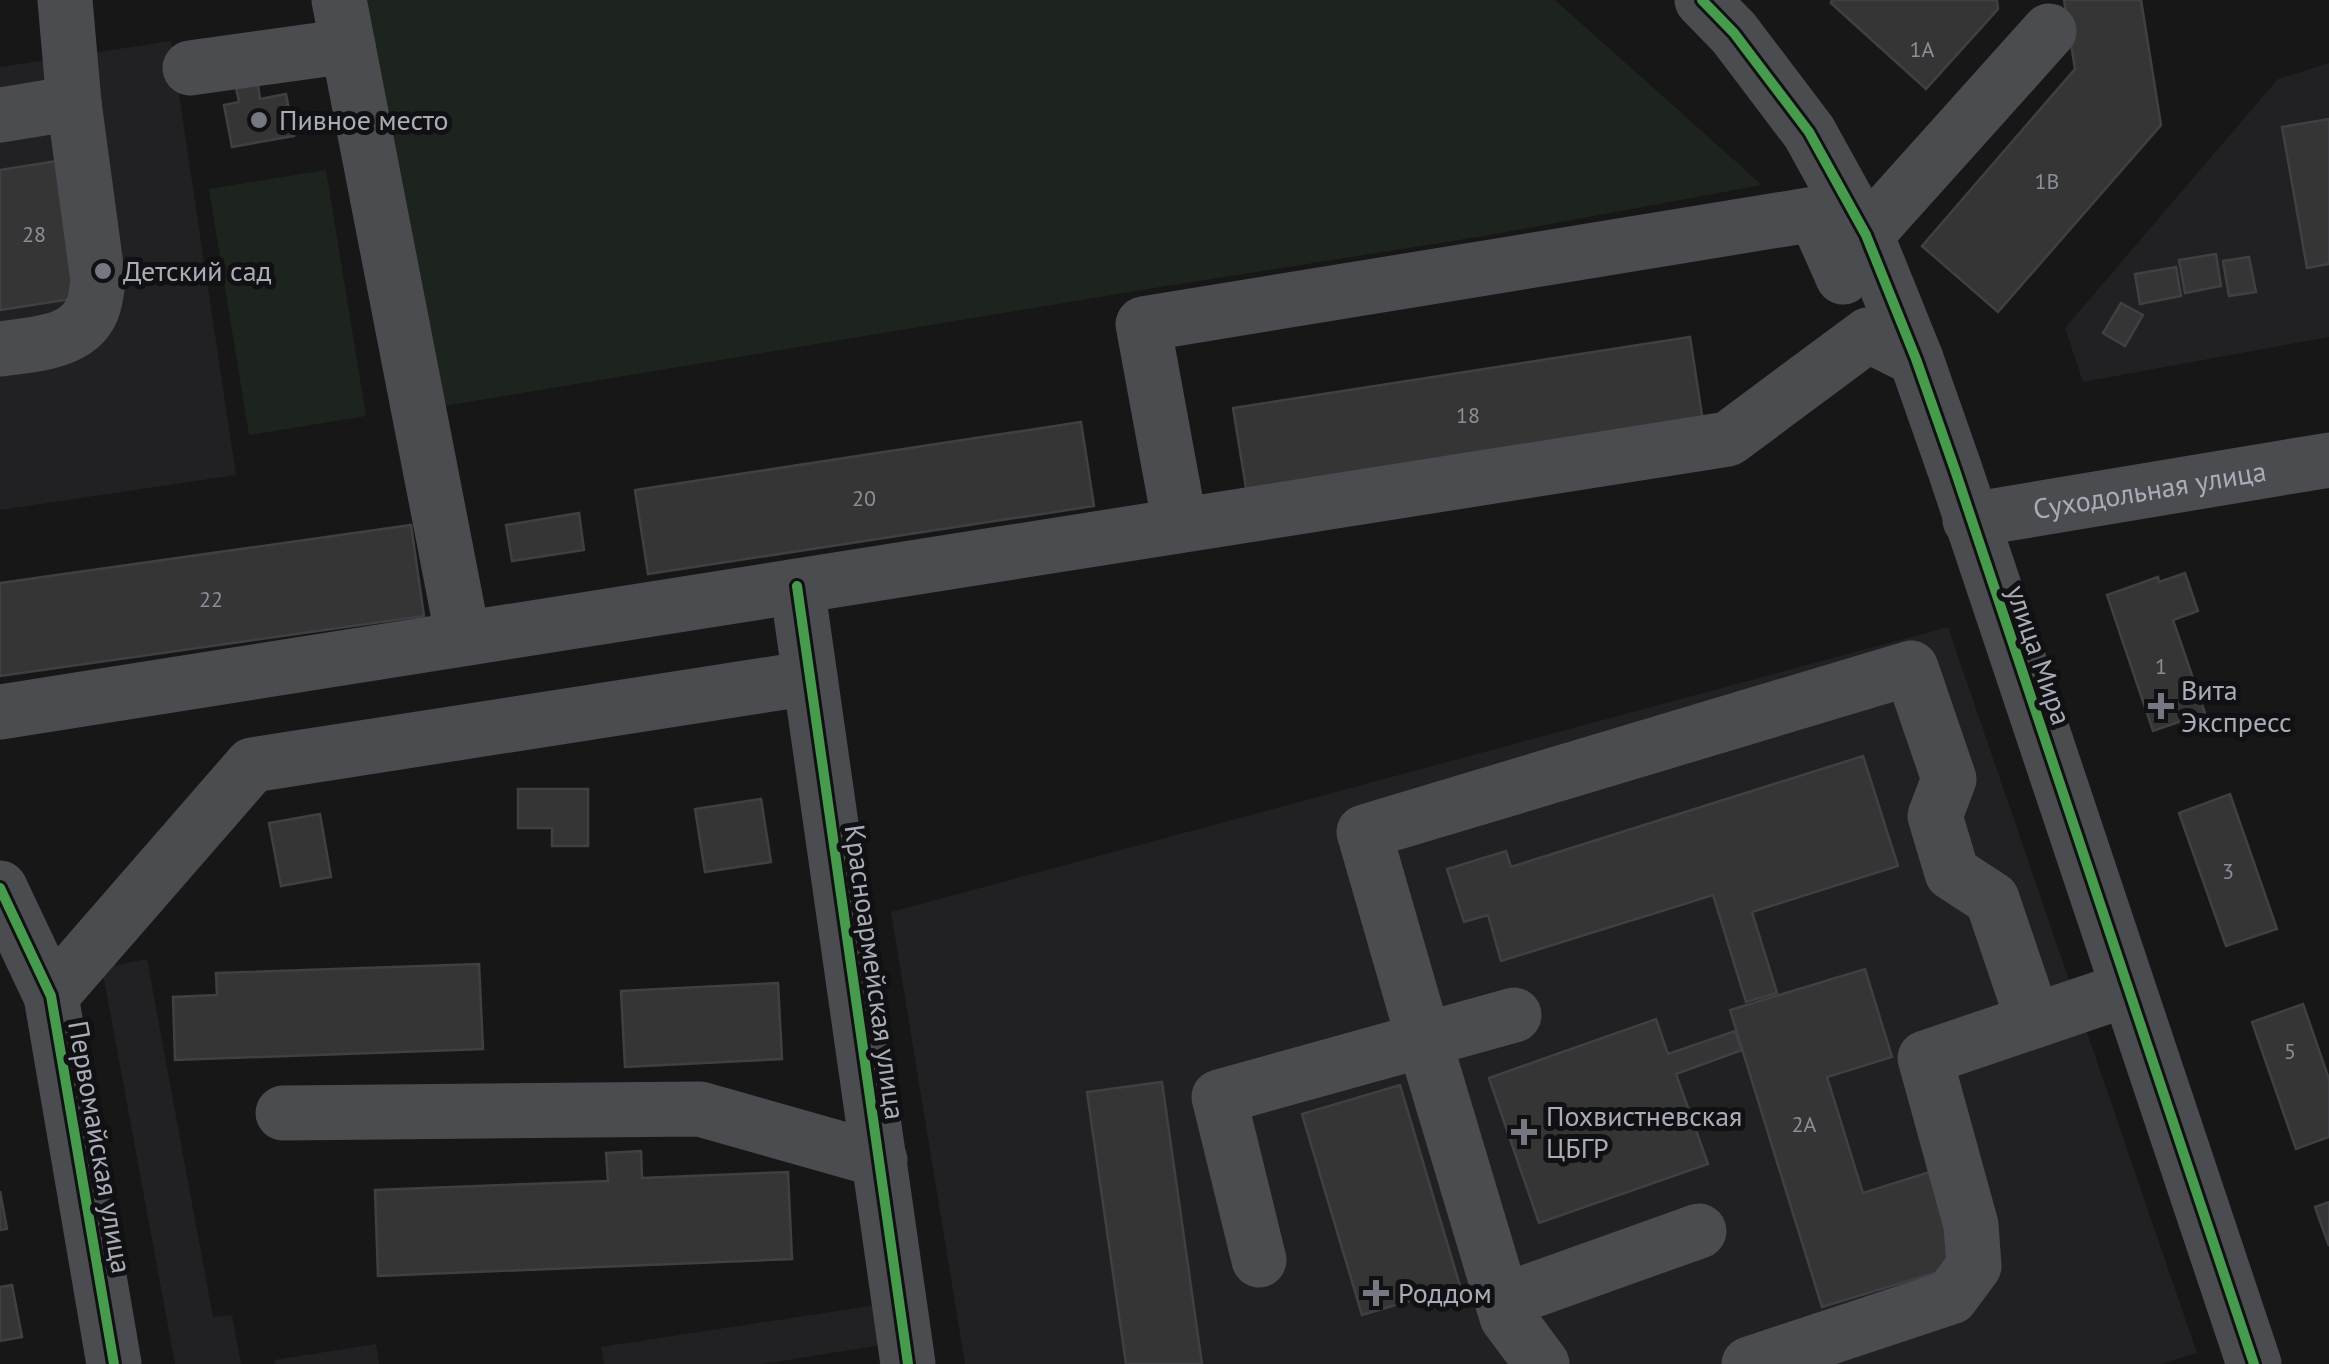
<svg xmlns="http://www.w3.org/2000/svg" width="2329" height="1364" font-family="'PT Sans',sans-serif">
<style>
.built{fill:#212123}
.green{fill:#1d241e}
.building{fill:#353536;stroke:#3f4043;stroke-width:2.5}
.lines{fill:none;stroke-linecap:round;stroke-linejoin:round}
.minor{stroke:#4b4c50;stroke-width:55}
.cycleway-casing{stroke:#111113;stroke-width:16}
.cycleway{stroke:#469c4c;stroke-width:10}
.poi-dot{fill:#757880;stroke:#111113;stroke-width:4}
.labels{text-anchor:middle;stroke-width:10;stroke-linejoin:round;paint-order:stroke}
.number-label{font-size:22px;fill:#8b8f98}
.poi-label{font-size:28px;fill:#a8adb8;stroke:#111113;text-anchor:start}
.street-label{font-size:28px;fill:#a8adb8;stroke:#111113}
</style>
<rect width="100%" height="100%" fill="#171717"/>
<g class="built">
<polygon points="171,41 236,475 0,510 0,67"/>
<polygon points="2329,63 2329,337 2083,382 2065,328 2278,79"/>
<polygon points="1948,627 2197,1353 2160,1364 965,1364 891,912"/>
<polygon points="147,959 213,1317 232,1315 241,1364 175,1364 102,968"/>
<polygon points="876,1305 882,1345 762,1364 604,1364 601,1347"/>
<polygon points="376,1344 379,1364 275,1364 274,1360"/>
</g>
<g class="green">
<polygon points="358,0 1555,0 1762,185 1484,236 1148,289 443,406"/>
<polygon points="326,170 366,416 249,435 209,189"/>
</g>
<g class="building">
<polygon points="1832,0 1997,0 1998,9 1926,89 1831,3"/>
<polygon points="2064,0 2141,0 2161,125 1998,312 1922,246 2075,69"/>
<polygon points="258,85 260,99 286,94 294,136 232,147 224,105 239,102 236,88"/>
<polygon points="2329,119 2329,264 2307,268 2282,127"/>
<polygon points="57,161 78,298 0,310 0,170"/>
<polygon points="2216,254 2221,286 2185,293 2179,260"/>
<polygon points="2249,257 2256,292 2229,296 2223,261"/>
<polygon points="2176,267 2181,296 2140,304 2135,274"/>
<polygon points="2121,303 2143,315 2125,346 2103,333"/>
<polygon points="1690,337 1703,422 1247,494 1233,408"/>
<polygon points="1081,422 1094,506 648,574 635,490"/>
<polygon points="579,513 584,550 512,561 506,525"/>
<polygon points="411,525 424,616 0,676 0,583"/>
<polygon points="2185,573 2198,611 2173,620 2205,713 2153,731 2107,595 2158,577 2159,582"/>
<polygon points="1863,756 1898,866 1752,912 1777,993 1746,1002 1713,895 1501,961 1488,915 1464,922 1447,869 1506,851 1511,867"/>
<polygon points="518,789 588,789 588,846 552,846 552,828 518,828"/>
<polygon points="2230,794 2277,929 2226,946 2179,813"/>
<polygon points="761,799 771,862 705,872 695,809"/>
<polygon points="320,814 331,877 281,886 269,823"/>
<polygon points="479,964 483,1049 175,1060 173,997 217,995 216,973"/>
<polygon points="1865,969 1892,1057 1827,1077 1863,1193 1936,1170 1964,1264 1822,1307 1730,1010"/>
<polygon points="778,983 782,1059 625,1067 621,991"/>
<polygon points="2303,1004 2329,1079 2329,1137 2296,1149 2252,1022"/>
<polygon points="1656,1019 1668,1054 1735,1031 1742,1050 1676,1074 1708,1164 1539,1223 1489,1078"/>
<polygon points="1162,1082 1202,1364 1126,1364 1087,1092"/>
<polygon points="1400,1085 1460,1286 1362,1315 1302,1114"/>
<polygon points="641,1151 642,1178 788,1172 792,1259 378,1276 375,1190 608,1181 606,1153"/>
<polygon points="0,1191 7,1229 0,1230"/>
<polygon points="2329,1202 2329,1246 2315,1207"/>
<polygon points="12,1285 22,1337 0,1341 0,1287"/>
</g>
<g class="lines">
<g class="minor">
<polyline points="339,0 463,638"/>
<polyline points="1702,0 1734,33 1809,132 1866,235 1916,359 1955,470 2254,1364"/>
<polyline points="190,68 348,46"/>
<polyline points="0,115 74,103 65,0"/>
<polyline points="1866,235 2049,31"/>
<path d="M0 349C33 344 83 344 94 304 96 297 97 288 98 281L74 103"/>
<path id="s1" d="M1970 520 2329 460"/>
<polyline points="1180,525 1143,324 1815,214 1843,277"/>
<polyline points="797,586 908,1364"/>
<polyline points="0,712 1728,439 1868,335 1916,359"/>
<polyline points="0,888 51,996 114,1364"/>
<polyline points="51,996 252,765 810,678"/>
<polyline points="283,1113 700,1109 880,1160"/>
<polyline points="1259,1260 1219,1097 1514,1015"/>
<polyline points="1503,1301 1699,1231"/>
<polyline points="1542,1364 1507,1317 1424,1040 1364,832 1911,668 1949,779 1935,816 1952,873 1992,899 2033,1020"/>
<polyline points="1749,1364 1951,1297 1974,1266 1971,1225 1925,1058 2128,989"/>
</g>
<g class="cycleway-casing">
<g id="cycleway">
<polyline points="1702,0 1734,33 1809,132 1866,235 1916,359 1955,470 2254,1364"/>
<polyline points="797,586 908,1364"/>
<polyline points="0,888 51,996 114,1364"/>
</g>
</g>
<use href="#cycleway" class="cycleway"/>
</g>
<g class="poi-dot">
<circle cx="259" cy="120" r="10"/>
<circle cx="103" cy="271" r="10"/>
<path d="M2156 691h10v10h10v10h-10v10h-10v-10h-10v-10h10z"/>
<path d="M1519 1117h10v10h10v10h-10v10h-10v-10h-10v-10h10z"/>
<path d="M1371 1278h10v10h10v10h-10v10h-10v-10h-10v-10h10z"/>
</g>
<g class="labels">
<g class="number-label">
<text x="1922" y="57">1А</text>
<text x="2047" y="189">1В</text>
<text x="34" y="242">28</text>
<text x="1468" y="423">18</text>
<text x="864" y="506">20</text>
<text x="211" y="607">22</text>
<text x="2161" y="674">1</text>
<text x="2228" y="879">3</text>
<text x="2290" y="1059">5</text>
<text x="1804" y="1132">2А</text>
</g>
<g class="poi-label">
<text x="279" y="130">Пивное место</text>
<text x="123" y="281">Детский сад</text>
<text x="2181" y="700">Вита<tspan x="2181" dy="32">Экспресс</tspan></text>
<text x="1546" y="1126">Похвистневская<tspan x="1546" dy="32">ЦБГР</tspan></text>
<text x="1398" y="1303">Роддом</text>
</g>
<g class="street-label">
<text dy="10" stroke="none"><textPath href="#s1" startOffset="182">Суходольная улица</textPath></text>
<text transform="translate(2039 655) rotate(71)" y="10">улица Мира</text>
<text transform="translate(875 972) rotate(82)" y="10">Красноармейская улица</text>
<text transform="translate(100 1147) rotate(80)" y="10">Первомайская улица</text>
</g>
</g>
</svg>
